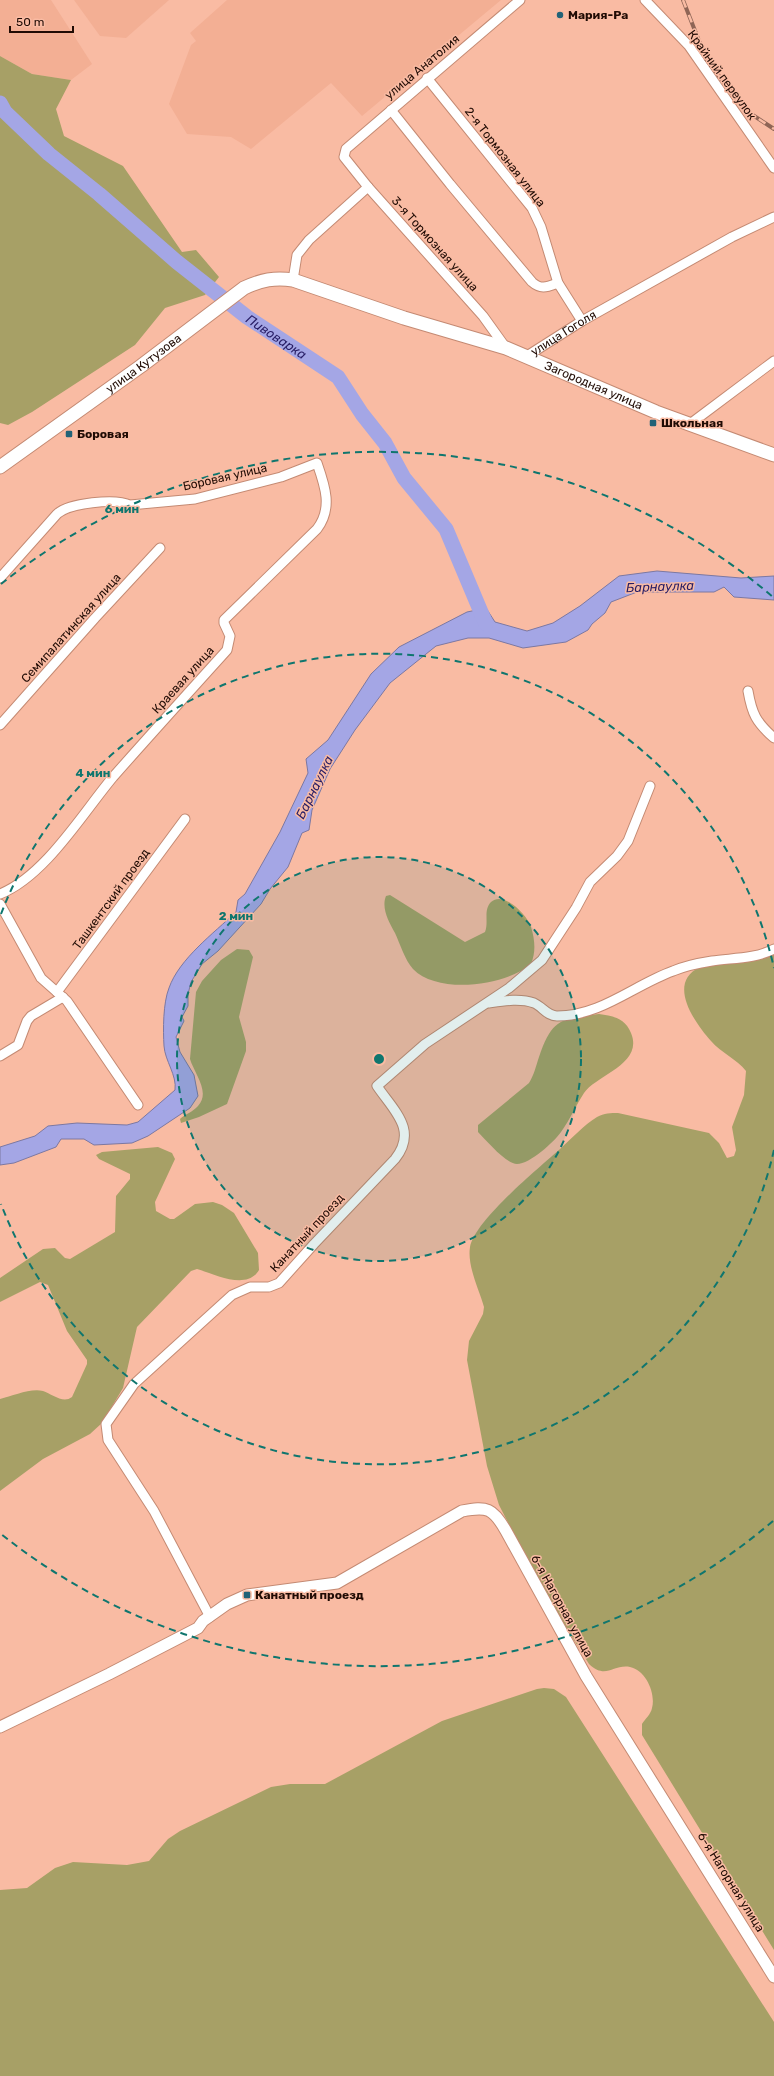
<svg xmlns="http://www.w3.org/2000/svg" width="774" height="2076" font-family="Rubik,sans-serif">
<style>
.built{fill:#f3af94}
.green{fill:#a7a066}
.water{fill:#a4a6e5;stroke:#7c78a2}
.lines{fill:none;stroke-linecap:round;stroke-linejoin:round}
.river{stroke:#a4a6e5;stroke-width:15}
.minor-casing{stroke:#c48a73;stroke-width:11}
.tertiary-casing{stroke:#c48a73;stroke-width:13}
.secondary-casing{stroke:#c48a73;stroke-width:15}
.minor{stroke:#fff;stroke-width:9}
.tertiary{stroke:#fff;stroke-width:11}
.secondary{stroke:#fff;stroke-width:13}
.rail-casing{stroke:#8f6556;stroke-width:4}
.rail{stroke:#f9bba3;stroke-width:2.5;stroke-dasharray:8;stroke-linecap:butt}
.ring{fill:none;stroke:#0f766e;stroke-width:2;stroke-dasharray:7 5}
.poi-dot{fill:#216277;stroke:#f9bba3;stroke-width:1.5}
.labels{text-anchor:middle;stroke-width:3;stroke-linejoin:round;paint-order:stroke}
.poi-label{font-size:12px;font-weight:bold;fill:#200b04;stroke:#f9bba3;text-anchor:start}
.street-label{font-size:12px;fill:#200b04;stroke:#f9bba3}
.water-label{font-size:13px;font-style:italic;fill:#271d65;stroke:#f9bba3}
.centre{fill:#0f766e;stroke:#f9bba3;stroke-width:2}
.ring-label{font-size:12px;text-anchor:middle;font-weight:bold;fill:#0f766e;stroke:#f9bba3;stroke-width:3;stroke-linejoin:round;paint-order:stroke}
</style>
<rect width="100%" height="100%" fill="#f9bba3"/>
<g class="built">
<polygon points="0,0 51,0 92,64 71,80 32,74 0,56"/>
<polygon points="74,0 169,0 126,38 100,36"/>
<polygon points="227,0 501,0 362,116 331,83 251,149 231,137 187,134 169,104 191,45 196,41 190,33"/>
</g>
<g class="green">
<polygon points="0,56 32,74 71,80 56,109 64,136 123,166 182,252 196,250 219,277 205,295 165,308 135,345 32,412 8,425 0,423"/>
<path d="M390 895 465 942 485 932C489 922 483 910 491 902 504 890 528 916 531 927 535 940 536 952 531 964 506 986 438 995 413 969 405 960 400 944 395 933 389 922 381 908 386 896Z"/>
<path d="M774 946V1950L642 1735V1724C645 1719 651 1714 652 1708 656 1694 646 1670 630 1667 613 1664 606 1680 589 1664L542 1589 499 1505 487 1466 467 1360 469 1341 483 1314 484 1307C479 1289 467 1266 470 1247 475 1220 539 1168 560 1149 572 1138 584 1125 597 1117 604 1113 611 1113 618 1113L709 1133 719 1143 727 1158 734 1156 736 1150 732 1127 744 1095 746 1071C737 1059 721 1053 711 1041 695 1023 666 983 700 967 707 964 717 963 724 961 741 957 758 952 774 946Z"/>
<path d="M237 949 249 950 253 957 239 1017 246 1042V1051L227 1104 199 1117 181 1123 180 1119C185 1114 193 1112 198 1106 211 1092 194 1073 190 1059L196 992 202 981 221 960Z"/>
<path d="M599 1014C613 1016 625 1018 631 1033 644 1064 596 1075 584 1093 576 1105 570 1120 561 1132 554 1142 530 1164 517 1164 506 1164 487 1141 478 1132V1125L529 1083C534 1075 536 1066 539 1057 552 1019 561 1018 599 1014Z"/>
<path d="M158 1147 172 1153 175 1159 155 1202 156 1211 170 1219H174L195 1204 213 1202 222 1205 234 1213 258 1253 259 1270C247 1291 214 1274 197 1269L191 1271 137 1327 123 1388 102 1423 90 1434 43 1459 0 1491V1399C13 1396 30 1388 43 1391 52 1394 63 1404 72 1397L87 1364V1360L67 1331 48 1285 40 1282 0 1302V1278L43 1249 55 1248 65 1258 70 1259 115 1232 116 1196 130 1179V1174L99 1159 96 1155 102 1152Z"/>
<polygon points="544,1688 554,1689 566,1697 774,2022 774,2076 0,2076 0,1890 27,1888 55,1868 73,1862 127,1865 149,1861 168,1839 180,1831 271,1787 290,1784 325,1784 442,1721 537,1689"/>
</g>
<path class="water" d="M657 571 741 578 774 576V600L734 597 724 587 714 592H637L611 602 605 613 592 624 588 630 566 642 523 648 489 638H468L436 646 390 683 355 730 330 769 312 810 309 830 302 833 288 867 270 889 261 904 218 951 202 964 191 982 188 994V1006L182 1017 184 1021 176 1037 180 1052 194 1075 198 1096 190 1108 148 1136 132 1143 94 1145 84 1139H61L56 1147 14 1163 0 1165V1147L35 1136 48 1126 77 1123 127 1125 138 1122 175 1090C177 1075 165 1061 164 1046 163 1030 163 1003 169 988 179 959 214 933 236 912L238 900 245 894 280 832 308 773 306 759 328 740 371 674 399 647 467 612 486 608 495 622 527 631 553 623 580 606 619 576Z"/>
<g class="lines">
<path class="river" id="s1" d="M0 103 5 112 49 154 99 194 177 262 247 317 338 377 362 414 385 443 404 478 446 529 486 624"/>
<g class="minor-casing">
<g id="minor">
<polyline points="645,0 689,46 774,168"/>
<polyline points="427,78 532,208 541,227 558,283 582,321"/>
<path d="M391 110 450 184 532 282C541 290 547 287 558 283"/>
<polyline points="293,280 297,255 309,240 368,187"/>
<polyline points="506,348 483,316 368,187 344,157 346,149 520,0"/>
<path id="s2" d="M527 356 582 321 732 237 774 217"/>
<polyline points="690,424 774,361"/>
<path d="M0 578 57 514C69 503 115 498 130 505L195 499 281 477 317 463C325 486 333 508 317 529L224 620V623L230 636 227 650C189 692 151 734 113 777 82 814 45 876 0 894"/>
<path d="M748 691C752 714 756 722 774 738"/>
<polyline points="0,725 95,618 160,548"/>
<polyline points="0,904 41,978 67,1001 138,1105"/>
<polyline points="57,992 185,819"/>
<path d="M489 1003C503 1001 520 998 534 1003 543 1007 547 1016 557 1016 601 1016 634 985 673 971 685 966 699 963 712 961 732 958 755 959 774 949"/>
<polyline points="0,1056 18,1045 27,1021 31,1016 63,997"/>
<path d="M210 1617 154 1511 108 1440 106 1424 134 1384 232 1295 250 1287H269L279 1283 314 1244 395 1159C418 1130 394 1111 377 1086L425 1044 509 988 542 960 576 908 590 882 617 856 628 841 650 786"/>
</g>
</g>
<g class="tertiary-casing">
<path id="tertiary" d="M0 1727 109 1674 198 1628 203 1621 227 1604 247 1595 337 1583 462 1511C487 1506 493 1508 506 1531L586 1676 774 1977"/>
</g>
<g class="secondary-casing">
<g id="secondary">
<path id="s3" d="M0 467 141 366 244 288C261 280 275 277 293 280L404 318 506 348 656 412 774 455"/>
</g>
</g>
<use href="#minor" class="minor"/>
<use href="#tertiary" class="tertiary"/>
<use href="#secondary" class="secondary"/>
<g class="rail-casing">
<polyline id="rail" points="683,0 706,59 745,110 774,129"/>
</g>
<use href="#rail" class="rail"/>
</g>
<circle cx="379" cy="1059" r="202" fill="#0f766e" fill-opacity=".12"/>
<g class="ring">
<circle cx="379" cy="1059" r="202"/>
<path d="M774 1150A405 405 0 0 1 1 1204M1 914A405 405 0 0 1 774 968"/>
<path d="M773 1521A607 607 0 0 1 1 1534M1 584A607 607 0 0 1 773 597"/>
</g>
<g class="poi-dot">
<circle cx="560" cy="15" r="4"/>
<rect x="649" y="419" width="8" height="8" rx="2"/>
<rect x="65" y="430" width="8" height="8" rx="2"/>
<rect x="243" y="1591" width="8" height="8" rx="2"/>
</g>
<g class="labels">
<g class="poi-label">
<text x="568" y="19">Мария-Ра</text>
<text x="661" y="427">Школьная</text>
<text x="77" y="438">Боровая</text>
<text x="255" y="1599">Канатный проезд</text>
</g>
<g class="street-label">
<text transform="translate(422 67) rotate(-40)" y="4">улица Анатолия</text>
<text transform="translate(722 75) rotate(54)" y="4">Крайний переулок</text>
<text transform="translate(505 157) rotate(52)" y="4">2-я Тормозная улица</text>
<text transform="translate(435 244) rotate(48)" y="4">3-я Тормозная улица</text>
<text dy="4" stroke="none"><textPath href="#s2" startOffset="43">улица Гоголя</textPath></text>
<text dy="4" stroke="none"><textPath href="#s3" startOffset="177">улица Кутузова</textPath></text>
<text dy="4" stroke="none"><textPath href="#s3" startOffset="672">Загородная улица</textPath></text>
<text transform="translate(225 477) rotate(-13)" y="4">Боровая улица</text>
<text transform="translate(71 628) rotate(-48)" y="4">Семипалатинская улица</text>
<text transform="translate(183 680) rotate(-48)" y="4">Краевая улица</text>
<text transform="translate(111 899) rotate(-54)" y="4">Ташкентский проезд</text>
<text transform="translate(307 1233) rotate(-47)" y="4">Канатный проезд</text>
<text transform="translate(562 1606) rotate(61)" y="4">6-я Нагорная улица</text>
<text transform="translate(731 1882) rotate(58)" y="4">6-я Нагорная улица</text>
</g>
<g class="water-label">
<text dy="5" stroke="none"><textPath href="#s1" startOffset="363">Пивоварка</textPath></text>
<text transform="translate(660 586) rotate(-2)" y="5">Барнаулка</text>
<text transform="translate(314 787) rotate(-64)" y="5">Барнаулка</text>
</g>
</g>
<circle cx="379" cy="1059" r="6" class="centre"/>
<g class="ring-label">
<text x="122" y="513">6 мин</text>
<text x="93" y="777">4 мин</text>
<text x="236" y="920">2 мин</text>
</g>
<path d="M10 26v6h63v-6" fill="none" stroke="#200b04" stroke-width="2"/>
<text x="16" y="26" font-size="12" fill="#200b04" stroke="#f9bba3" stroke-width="3" paint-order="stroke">50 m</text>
</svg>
